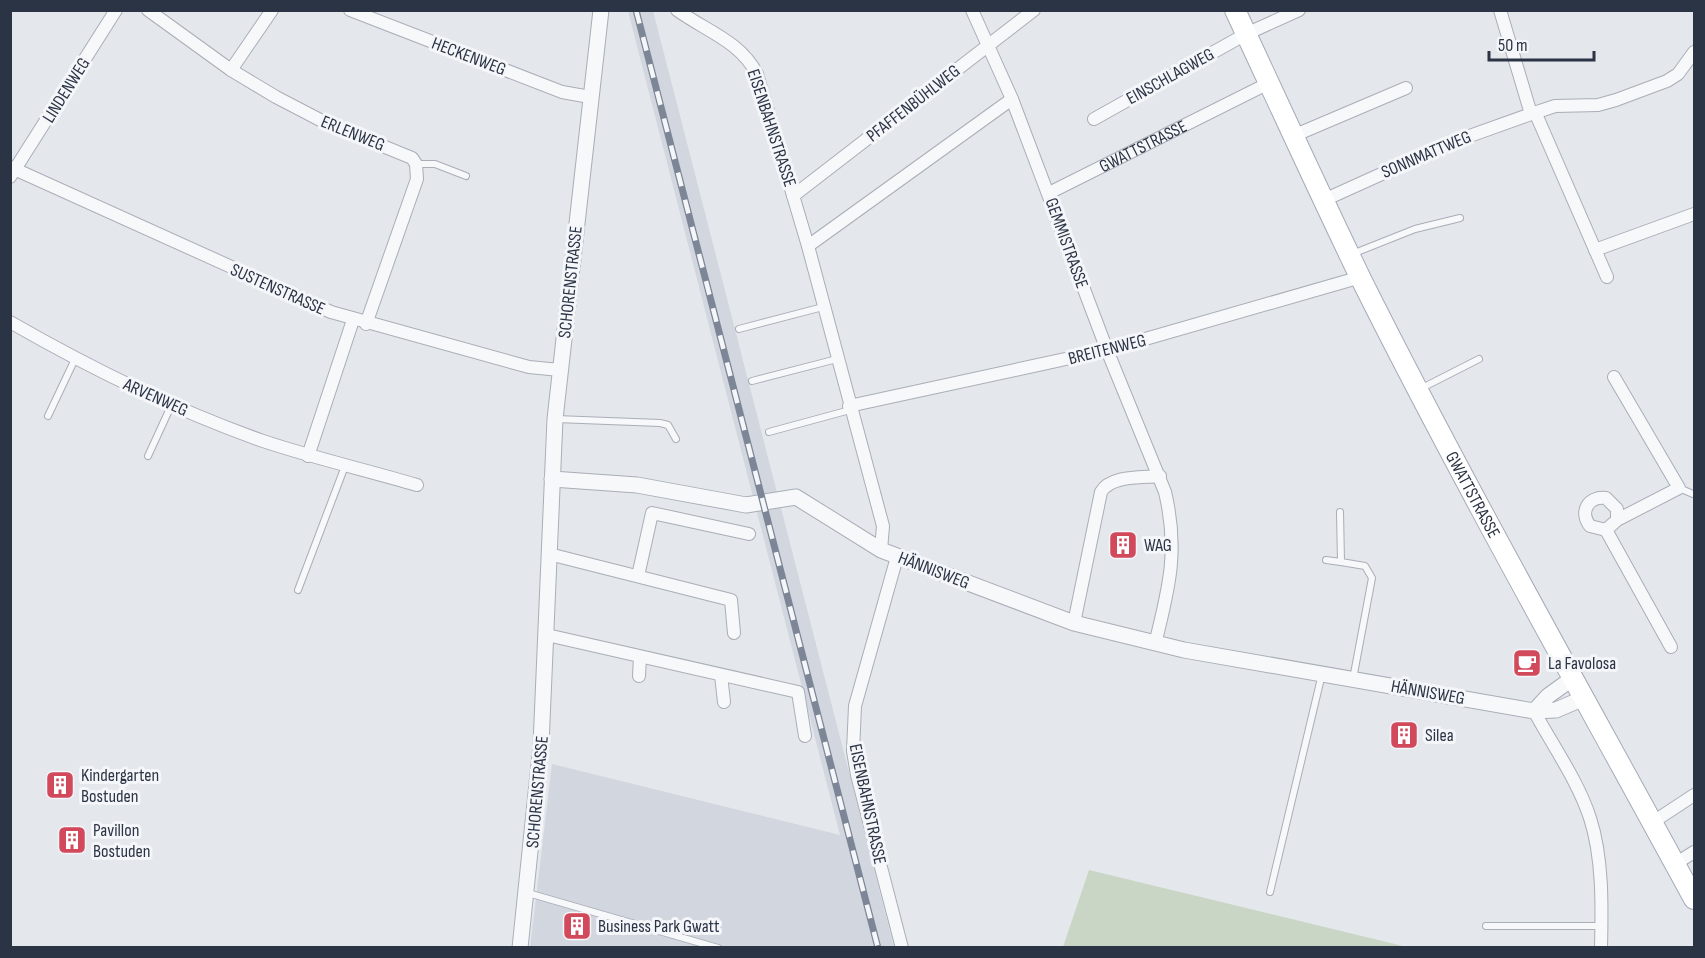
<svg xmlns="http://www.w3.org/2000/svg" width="1705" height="958" font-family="'Sofia Sans Condensed',sans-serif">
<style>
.built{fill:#d2d6de}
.green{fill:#c9d6c5}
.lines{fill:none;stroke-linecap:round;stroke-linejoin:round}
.service-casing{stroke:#a9aeb7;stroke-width:8}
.minor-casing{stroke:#a9aeb7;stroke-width:14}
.tertiary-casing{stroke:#a9aeb7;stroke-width:17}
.primary-casing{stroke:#a3abb8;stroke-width:22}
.service{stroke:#f7f8fa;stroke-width:6}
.minor{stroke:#f7f8fa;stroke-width:12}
.tertiary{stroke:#f7f8fa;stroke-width:15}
.primary{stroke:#fff;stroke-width:20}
.rail-casing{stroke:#7d8696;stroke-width:7}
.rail{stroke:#f4f6f9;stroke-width:4.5;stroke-dasharray:14;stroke-linecap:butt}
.labels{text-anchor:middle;stroke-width:6;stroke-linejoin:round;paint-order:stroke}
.street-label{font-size:18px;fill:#2b3445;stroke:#f4f6f9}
.poi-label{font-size:18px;fill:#2b3445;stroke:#f4f6f9;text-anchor:start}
</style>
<rect width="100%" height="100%" fill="#e4e7ec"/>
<polygon class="built" points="628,11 653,11 894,947 530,948 552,764 840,835"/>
<polygon class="green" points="1089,870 1407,947 1063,947"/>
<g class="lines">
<g class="service-casing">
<g id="service">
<polyline points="416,164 435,164 466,176"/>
<polyline points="1352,254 1415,229 1460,218"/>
<polyline points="739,329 823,307"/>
<polyline points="752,381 837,359"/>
<polyline points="1420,389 1479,359"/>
<polyline points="48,416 75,359"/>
<polyline points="556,419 660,423 668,425 676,439"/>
<polyline points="769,432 850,410"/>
<polyline points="148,456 171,406"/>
<polyline points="1679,488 1693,494"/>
<polyline points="1340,512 1341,562 1365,566 1372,578 1353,679"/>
<polyline points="1326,560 1341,562"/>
<polyline points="298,590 345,466"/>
<polyline points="1270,892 1322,674"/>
<polyline points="528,893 718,948"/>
<polyline points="1486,926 1601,926"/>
</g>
</g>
<g class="minor-casing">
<g id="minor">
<polyline points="148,10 231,70 276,97 324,122 412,158 416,164 417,179 366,324"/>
<polyline points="350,10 562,92 590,97"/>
<path d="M677 10C706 31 740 41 757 74L808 246 883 526 881 550"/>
<path d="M972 10 1012 99 1107 350 1165 492C1179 550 1169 588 1155 644"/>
<polyline points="1500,10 1531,114"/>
<polyline points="231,70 272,10"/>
<polyline points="1535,112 1607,277"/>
<polyline points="1094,119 1246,34 1299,10"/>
<polyline points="1293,136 1406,88"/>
<polyline points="10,167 331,312 529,367 560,370"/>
<polyline points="10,177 116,10"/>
<path id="s1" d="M1049 193 1269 83"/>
<polyline points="793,196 1034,10"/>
<polyline points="1324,200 1450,143 1531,114 1555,106 1598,105 1616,100 1667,81 1678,74 1694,52"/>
<polyline points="808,246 1012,99"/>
<polyline points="1595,250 1694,214"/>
<path d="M10 322C92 369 175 410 263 441 314 458 366 470 417 485"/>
<path d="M1614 377 1679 488 1617 520 1606 530 1590 526C1579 512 1588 496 1606 498L1617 509V520"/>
<polyline points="849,406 1107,350 1361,277"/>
<polyline points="308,456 353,320"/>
<polyline points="1606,530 1671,647"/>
<polyline points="549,554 731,600 734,633"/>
<polyline points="897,557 855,706 853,751 857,775 902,948"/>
<polyline points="638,576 652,513 749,534"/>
<path d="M1074 623 1101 492C1111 475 1142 478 1160 476"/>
<polyline points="547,635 798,692 805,736"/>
<polyline points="721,675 724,702"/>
<polyline points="639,676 640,657"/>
<path d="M1534 711C1553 746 1578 781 1590 818 1603 858 1602 906 1601 948"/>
<polyline points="1653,822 1694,795"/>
<polyline points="1675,864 1694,852"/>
</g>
</g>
<g class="tertiary-casing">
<g id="tertiary">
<polyline points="552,479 637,485 746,505 796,497 881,550 1074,623 1184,650 1534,711 1556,710 1584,698"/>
<polyline points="1534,711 1548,696 1573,678"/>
<polyline points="520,948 541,745 555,419 601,10"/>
</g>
</g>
<g class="primary-casing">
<g id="primary">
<path id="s2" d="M1235 10C1277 100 1318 190 1361 279 1466 489 1582 693 1694 899"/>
</g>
</g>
<use href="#service" class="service"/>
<use href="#minor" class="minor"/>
<use href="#tertiary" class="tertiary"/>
<use href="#primary" class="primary"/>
<g class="rail-casing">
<polyline id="rail" points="636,10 878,948"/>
</g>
<use href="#rail" class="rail"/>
</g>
<defs>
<g id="building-square" transform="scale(1.5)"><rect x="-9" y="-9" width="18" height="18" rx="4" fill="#d1495b" stroke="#f4f6f9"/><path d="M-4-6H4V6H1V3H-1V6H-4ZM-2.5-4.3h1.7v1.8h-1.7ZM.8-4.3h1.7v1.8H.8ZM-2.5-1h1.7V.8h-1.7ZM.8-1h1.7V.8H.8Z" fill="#fff"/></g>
<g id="cafe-square" transform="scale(1.5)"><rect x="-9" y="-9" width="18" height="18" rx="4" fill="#d1495b" stroke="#f4f6f9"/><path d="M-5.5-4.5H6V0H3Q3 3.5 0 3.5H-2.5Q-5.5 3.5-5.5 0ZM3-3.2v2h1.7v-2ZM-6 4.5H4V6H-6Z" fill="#fff"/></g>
</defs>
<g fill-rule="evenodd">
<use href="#building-square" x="1123" y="545"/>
<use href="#cafe-square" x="1527" y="663"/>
<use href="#building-square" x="1404" y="735"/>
<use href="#building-square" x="60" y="785"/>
<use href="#building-square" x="72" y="840"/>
<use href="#building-square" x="577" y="926"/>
</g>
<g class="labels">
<g class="street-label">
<text transform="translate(469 56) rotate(21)" y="6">HECKENWEG</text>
<text transform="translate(1170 76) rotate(-29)" y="6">EINSCHLAGWEG</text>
<text transform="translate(66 90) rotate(-58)" y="6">LINDENWEG</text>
<text transform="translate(913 103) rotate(-38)" y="6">PFAFFENBÜHLWEG</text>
<text transform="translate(772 128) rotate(72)" y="6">EISENBAHNSTRASSE</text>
<text transform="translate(353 133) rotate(22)" y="6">ERLENWEG</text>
<text dy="6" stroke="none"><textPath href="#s1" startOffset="105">GWATTSTRASSE</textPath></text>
<text transform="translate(1426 154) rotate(-23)" y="6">SONNMATTWEG</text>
<text transform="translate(1067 243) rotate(70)" y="6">GEMMISTRASSE</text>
<text transform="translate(570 282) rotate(-84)" y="6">SCHORENSTRASSE</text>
<text transform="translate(278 289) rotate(24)" y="6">SUSTENSTRASSE</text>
<text transform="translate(1107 349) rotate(-14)" y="6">BREITENWEG</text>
<text transform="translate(156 397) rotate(24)" y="6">ARVENWEG</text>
<text dy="6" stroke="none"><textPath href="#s2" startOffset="540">GWATTSTRASSE</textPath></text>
<text transform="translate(934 570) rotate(21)" y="6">HÄNNISWEG</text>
<text transform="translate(1428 692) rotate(10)" y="6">HÄNNISWEG</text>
<text transform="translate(537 792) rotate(-85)" y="6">SCHORENSTRASSE</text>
<text transform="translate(868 804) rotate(78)" y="6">EISENBAHNSTRASSE</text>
</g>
<g class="poi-label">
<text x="1144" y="551">WAG</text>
<text x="1548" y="669">La Favolosa</text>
<text x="1425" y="741">Silea</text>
<text x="81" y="781">Kindergarten<tspan x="81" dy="21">Bostuden</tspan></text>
<text x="93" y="836">Pavillon<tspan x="93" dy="21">Bostuden</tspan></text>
<text x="598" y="932">Business Park Gwatt</text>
</g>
</g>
<rect width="1705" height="958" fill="none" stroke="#2b3445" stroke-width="24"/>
<path d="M1489 51v9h105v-9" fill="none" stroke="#2b3445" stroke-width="3"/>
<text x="1498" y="51" font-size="18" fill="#2b3445" stroke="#f4f6f9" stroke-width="4.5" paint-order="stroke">50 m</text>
</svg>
